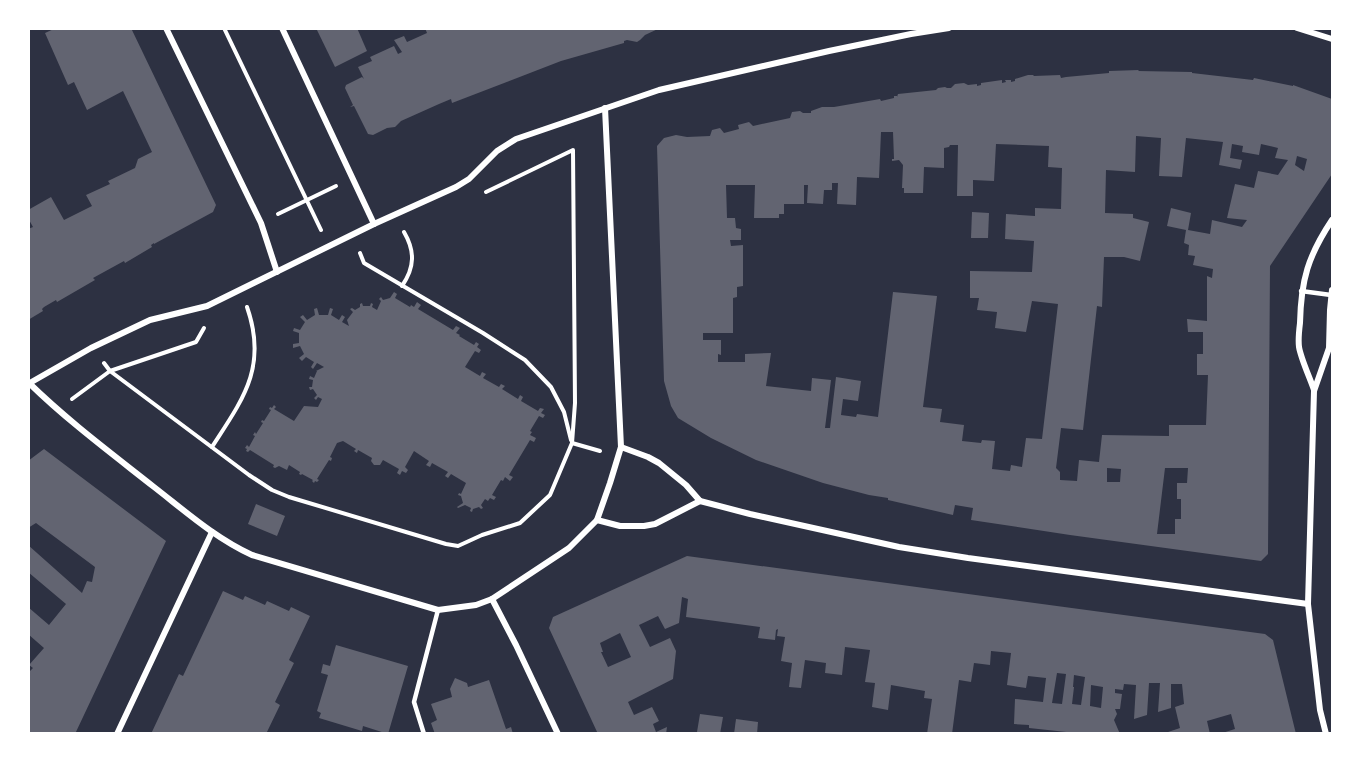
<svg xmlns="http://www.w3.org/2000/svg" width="1361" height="762" font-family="'Fira Sans',sans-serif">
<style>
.building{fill:#626471;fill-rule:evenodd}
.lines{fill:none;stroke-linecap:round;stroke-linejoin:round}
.path{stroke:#fff;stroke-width:4}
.service{stroke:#fff;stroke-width:4.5}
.minor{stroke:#fff;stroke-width:6}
</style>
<rect width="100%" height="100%" fill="#2d3142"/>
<g class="building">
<polygon points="56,28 131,28 216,205 213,212 154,244 154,243 151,245 152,247 125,263 124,261 93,278 95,280 57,302 56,300 44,307 42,309 43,311 28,320 28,229 33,227 28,218 28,210 51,197 64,220 92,206 86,195 110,184 108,181 135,168 138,159 152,152 123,91 87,110 74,82 68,85 45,33"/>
<polygon points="316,28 357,28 367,51 335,67"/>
<polygon points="425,28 660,28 645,35 640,40 637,42 627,40 624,41 624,43 561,61 452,103 451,99 439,104 401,121 395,127 387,128 373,135 368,134 354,106 350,107 353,105 345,88 346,85 362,77 364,79 358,67 372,61 370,57 394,46 398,54 402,52 394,40 404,36 407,42 427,33"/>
<path d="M1139 70 1138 71 1192 72V73L1253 80 1254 78 1293 86V85L1332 99V174L1270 266 1268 554 1261 561 1070 535 971 520 973 508 955 505 953 515 888 500V498L869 495 823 483 756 460 711 438 678 418 671 406 664 381 657 146 664 138 676 135 687 137 710 136 712 130 720 128 724 133 739 129 738 125 749 122 753 126 790 118 792 112 800 111 803 113H811V111L822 107H834L880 99 881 101 894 98V96H897V97L898 94 936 90 938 88 945 87 947 88H951L955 84 964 83 968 85 977 84V86L981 85V83L1002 80V83L1006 82 1005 80H1011V82L1015 81V79L1028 75H1033L1034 76 1060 75 1061 78 1066 77 1109 73V71ZM881 132H893L894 159H892V161L899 160 903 165 902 188H904V193H923L924 167 944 168V148L949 147 950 145H958L957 196H973V180L994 181 996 144 1049 146 1048 167 1062 168 1061 209 1035 208V216L1006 214 1005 239 1034 241 1032 272 970 271V298H979L977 310 997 312 995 328 1026 332 1032 301 1058 304 1042 439 1026 438 1022 467 1011 465 1010 471 992 469 995 441 982 440 981 443 962 441 964 425 940 422 942 409 923 407 937 296 893 292 878 417 857 414 856 417 841 415 843 399 858 401 861 381 836 377 830 428H825L831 380 812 378 811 391 766 386 771 353 745 354V362H718V354L721 355V340H703V333H733V298L737 297V287L743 286V245L731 246 730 240H741V229L736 228 735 218H727L726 185H755L754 218H779V214H784V204H804V185H808L807 203 823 204 824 190H832V183H838L837 204 856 205 857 177 879 178ZM1136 136 1161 138 1159 176 1182 177 1186 138 1223 142 1219 165 1240 169 1242 160 1230 158 1232 144 1243 146 1242 152 1259 155 1261 144 1278 148 1275 158 1288 160 1278 175 1258 171 1254 188 1235 184 1227 218 1247 220 1242 227 1212 220 1210 234 1188 230 1191 213 1171 208 1167 226 1186 230 1184 243 1189 245 1188 255 1195 256 1193 265 1213 269 1212 278 1207 276V321L1187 319 1188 332H1203V354H1197V375H1208L1206 425H1169V436L1102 435 1099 462 1079 460 1077 481 1060 480V472L1056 468 1061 428 1083 430 1097 306 1102 307 1104 257H1124L1140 261 1149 222 1133 218V214L1105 213 1106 170 1135 172ZM1297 156 1307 159 1304 171 1295 165ZM1107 468 1121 469 1120 482H1107ZM1165 468H1188L1187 483H1177V499H1181V519H1175V534H1157Z"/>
<polygon points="972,212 989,213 988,238 971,238"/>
<polygon points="394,292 397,294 395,298 410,307 411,305 414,307 417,302 421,305 418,309 453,330 456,326 460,328 456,333 460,335 459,336 474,345 476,342 479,344 477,347 481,350 479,353 475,351 465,367 480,376 482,372 486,374 483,378 499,387 501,384 505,386 502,389 518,399 520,395 523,397 521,401 538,411 540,408 544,409 541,413 545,415 543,418 539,416 530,431 532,432 530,435 536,438 534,442 530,440 509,475 513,477 510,481 505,477 503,481 501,480 492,495 496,497 494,500 490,498 488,501 485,499 481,505 483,508 481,509 479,507 473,509 472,512 470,511 471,508 465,505 458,508 457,507 463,503 461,496 458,495 459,493 461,494 466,483 451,474 448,478 445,476 448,472 432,463 430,467 426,465 429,461 414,451 405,467 408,470 406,473 402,471 400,475 397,473 399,469 383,460 380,465 374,465 371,461 372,458 358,450 357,453 354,451 356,449 343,441 337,443 330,457 332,458 331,461 329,460 317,479 319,480 317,482 315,481 314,483 312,481 313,480 302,474 301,475 299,474 300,472 289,465 287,470 279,466 275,468 273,467 274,465 250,450 248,452 246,451 247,449 245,448 247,445 249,447 255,436 253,435 255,432 256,434 263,423 261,422 262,420 264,421 271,410 269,409 270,407 272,408 274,405 276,407 274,409 294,421 304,406 318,407 322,399 318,397 316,400 314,398 317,395 313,389 310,390 309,387 312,387 313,380 309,379 310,376 314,378 317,371 316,371 324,367 317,363 313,369 311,367 314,362 306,357 302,361 299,358 304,354 300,346 293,348 293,344 299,343 299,333 293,331 294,328 300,330 305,322 300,317 303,315 307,320 315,315 314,309 317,308 319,315 328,315 330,308 333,309 331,315 339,320 342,315 345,317 342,322 349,326 347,320 353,312 350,309 352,308 355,310 360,307 360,304 362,303 363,306 370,306 371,303 373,304 372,307 377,310 381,301 379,299 381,297 383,300 390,298"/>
<polygon points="44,449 166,541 75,734 28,734 28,673 33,668 29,665 44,648 28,634 28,607 49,625 66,604 28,572 28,545 82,593 87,581 92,582 95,567 36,523 28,528 28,461"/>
<polygon points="256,504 285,516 277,536 248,524"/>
<path d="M687 556 1265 634 1273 640 1296 734H1219L1235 729 1231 714 1207 721 1210 734H1162L1180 728 1175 707 1184 704 1182 684H1171V708L1158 712 1160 683H1149L1147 715 1134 719 1136 685 1124 684 1123 690 1115 689V693L1122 694 1120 709H1115L1117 714 1114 720 1120 734H1085L1029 728V725L1014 724 1015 699 1043 702 1046 678 1028 676 1026 688 1007 685 1011 653 991 651 990 665 974 663 971 682 959 680 952 734H927L932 699 924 698 925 691 891 685 888 710 872 707 875 683 865 682 870 650 845 647 842 675 825 673 826 663 805 660 801 688 789 687 792 663 781 661 785 637 777 636 778 629 776 630 775 640 758 638 760 627 686 617 688 599 682 597 679 623 665 629 658 616 639 625 650 647 670 638 676 651 673 679 628 702 634 715 652 707 659 721 653 724 656 732 667 727 666 734H598L549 628 553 617ZM620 633 631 657 608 667 601 652H603L600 643ZM1057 673 1066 674 1062 704 1052 703ZM1074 675 1085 677 1081 705 1072 704 1074 687H1073ZM1091 685 1103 687 1101 708 1090 706Z"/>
<polygon points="223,591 243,600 245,596 265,605 267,601 289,611 291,607 310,616 289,660 294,663 275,702 280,705 266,734 151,734 179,674 183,676"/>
<polygon points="336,645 408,666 388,734 363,726 362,731 319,718 321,713 317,711 328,675 321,673 323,664 330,666"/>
<polygon points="455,678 467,683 468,687 489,680 506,729 511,727 513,734 435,734 431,723 437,720 431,704 452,697 450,689"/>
<polygon points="700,714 723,717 720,734 697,732"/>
<polygon points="736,719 758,722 757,734 734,734"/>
</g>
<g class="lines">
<g class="path">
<polyline points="224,28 321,230"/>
<polyline points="278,214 336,186"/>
<polyline points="360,253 364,263 483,333 525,360 551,387 564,412 571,440"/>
<path d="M402 286C415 267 415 251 404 232"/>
<polyline points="104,363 110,371 249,475 272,490 289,497 446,544 458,546 482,535 520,523 550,495 572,443 575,403 573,150 486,192"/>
<polyline points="72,399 110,371 196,342 204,328"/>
<polyline points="572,443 600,451"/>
<path d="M212 447C243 399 268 367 247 307"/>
</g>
<g class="service">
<polyline points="1301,291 1331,295"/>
<polyline points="424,734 414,702 438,610"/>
</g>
<g class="minor">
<polyline points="166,28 261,223 277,272"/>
<polyline points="282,28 374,224"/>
<polyline points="1297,28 1332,39"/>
<path d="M29 383C68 421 111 453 154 487 185 511 215 538 252 555L438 610 476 605 492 599 569 548 597 520 610 483 621 447 605 108"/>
<polyline points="28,384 91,348 150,320 207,306 374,224 456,187 469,179 497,151 516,139 659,90 829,51 911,34 949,28"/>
<path d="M1314 390C1310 378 1301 359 1299 347 1298 339 1299 331 1300 323 1301 280 1308 256 1332 220"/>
<polyline points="621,447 648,457 659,463 686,485 700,501 750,514 899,547 968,558 1308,604"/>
<polyline points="597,520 620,526 644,526 655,524 700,501"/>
<polyline points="492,599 516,645 558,734"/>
<polyline points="117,734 212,532"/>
<polyline points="1326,734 1320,710 1308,604 1314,391 1329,348 1330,310 1332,290"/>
</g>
</g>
<rect width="1361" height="762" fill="none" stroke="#ffffff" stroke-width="60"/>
</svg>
